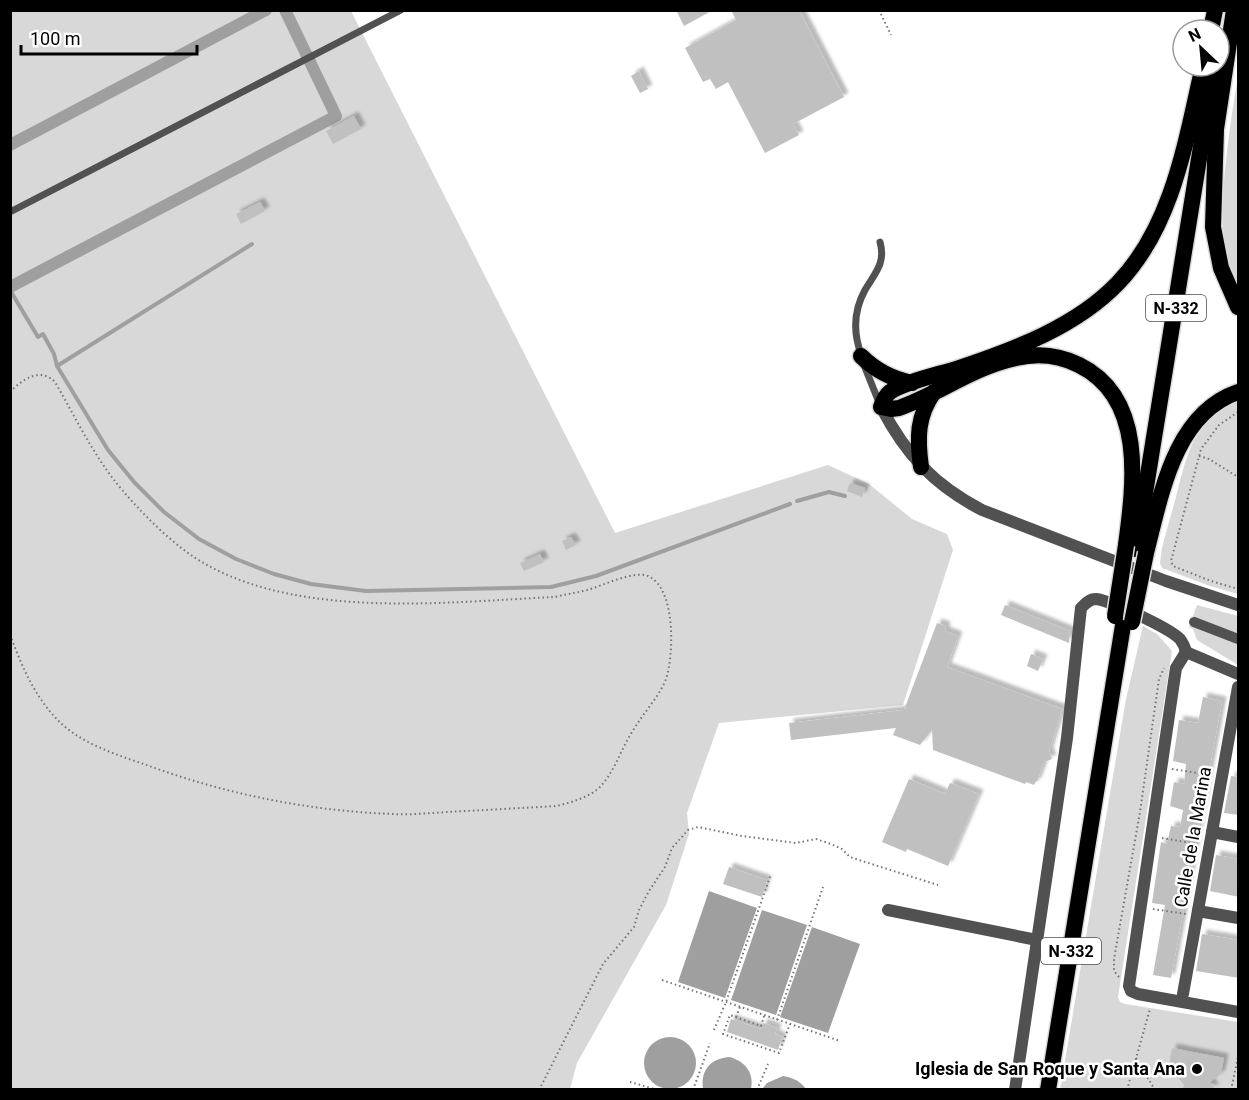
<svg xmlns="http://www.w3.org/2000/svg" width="1249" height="1100" font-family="Roboto,sans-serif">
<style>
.green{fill:#d8d8d8}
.water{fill:#9f9f9f}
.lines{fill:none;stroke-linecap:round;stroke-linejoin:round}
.stream{stroke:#9f9f9f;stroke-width:4}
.canal{stroke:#9f9f9f;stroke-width:12}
.building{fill:#c0c0c0;filter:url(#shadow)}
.trunk-casing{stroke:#dbdbdb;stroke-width:19}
.path{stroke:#737373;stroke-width:2;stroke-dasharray:1.5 3;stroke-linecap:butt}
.service{stroke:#515151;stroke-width:7}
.pedestrian{stroke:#515151;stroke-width:10}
.minor{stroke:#515151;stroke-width:12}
.tertiary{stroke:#515151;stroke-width:12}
.trunk{stroke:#000;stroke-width:16}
.trunk-bridge-casing{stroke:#dbdbdb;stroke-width:19;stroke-linecap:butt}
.trunk-bridge{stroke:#000;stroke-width:16}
.poi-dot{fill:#000;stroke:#fff;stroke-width:2}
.labels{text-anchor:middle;stroke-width:5;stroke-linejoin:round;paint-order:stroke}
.shield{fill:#fff;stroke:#4c4c4c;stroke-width:1.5}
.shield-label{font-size:16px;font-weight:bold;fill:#000}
.street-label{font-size:18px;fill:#000;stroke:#fff}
.poi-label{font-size:18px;font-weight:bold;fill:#000;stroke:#fff;text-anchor:end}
</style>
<defs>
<filter id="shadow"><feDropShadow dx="4.5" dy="-4.5" stdDeviation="1.5" flood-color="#0004"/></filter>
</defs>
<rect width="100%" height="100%" fill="#fff"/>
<g class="green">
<polygon points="10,11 351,11 615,533 828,465 869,484 912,519 947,534 953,550 903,705 719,723 687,813 689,834 666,905 577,1063 570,1089 11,1089"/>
<path d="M1238 77V289C1218 244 1221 207 1226 160 1229 132 1233 105 1238 77Z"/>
<path d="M1238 401V594L1210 586 1162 568 1160 563 1162 548C1167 528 1173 509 1178 489 1188 449 1197 418 1238 401Z"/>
<polygon points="1197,605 1238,616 1238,665 1197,640 1193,629 1189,627"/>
<polygon points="1143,626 1157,634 1172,651 1118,997 1120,1002 1125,1004 1238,1022 1238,1089 1060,1090 1126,699"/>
</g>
<g class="water">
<polygon points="709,891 757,908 725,998 678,982"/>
<polygon points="762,910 807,925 776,1015 731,1000"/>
<polygon points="812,927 860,944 828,1033 780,1017"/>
<circle cx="670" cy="1063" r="26"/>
<path d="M730 1057C746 1062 754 1073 751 1089H703C700 1070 711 1058 730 1057Z"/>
<path d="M783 1076C794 1078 800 1081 806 1089H762L767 1083Z"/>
</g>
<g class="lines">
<g class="stream">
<polyline points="10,290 38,337 43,334 54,354 57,366 108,450 134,482 164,512 199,539 236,559 274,574 311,584 366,591 551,587 596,576 790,504"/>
<polyline points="57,366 252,244"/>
<polyline points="797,501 829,492 845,496"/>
</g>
<g class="canal">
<polyline points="10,145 266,10"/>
<polyline points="10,287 336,116 285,10"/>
</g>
</g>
<g class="building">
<polygon points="676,10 713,10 684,26"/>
<polygon points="731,10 799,10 844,97 793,124 799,135 765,153 728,82 716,89 710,79 703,82 685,48 736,20"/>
<polygon points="639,71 648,89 640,93 631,76"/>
<polygon points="354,116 361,129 333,144 326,131"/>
<polygon points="260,202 265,211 241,224 236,214"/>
<polygon points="850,483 865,488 862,497 847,491"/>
<polygon points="571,537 576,545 566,550 562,541"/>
<polygon points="540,554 544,562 524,571 520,563"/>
<polygon points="1005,605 1070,631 1069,643 1001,615"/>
<polygon points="937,623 946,626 945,631 958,636 947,667 1062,709 1049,751 1052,759 1044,762 1037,782 1036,781 1034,785 1026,782 1025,784 933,750 932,730 920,745 893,735 896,728 791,740 789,723 904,710"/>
<polygon points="1031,654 1043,659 1038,671 1027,666"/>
<polygon points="1203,697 1222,701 1171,978 1153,975 1165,905 1152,903 1161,842 1167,844 1171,826 1180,827 1183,810 1170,806 1174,782 1184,784 1186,764 1173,761 1179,720 1198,723"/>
<polygon points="1231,776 1239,777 1239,815 1224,813"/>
<polygon points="909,779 945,794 950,783 979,794 948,866 907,849 906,852 882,842"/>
<polygon points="1216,855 1239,859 1239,897 1210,891"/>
<polygon points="729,867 767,880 762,897 723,884"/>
<polygon points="1202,934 1239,940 1239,978 1196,971"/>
<polygon points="731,1019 761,1029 763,1023 777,1028 775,1034 782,1037 778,1050 727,1032"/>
<polygon points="1172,1048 1224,1058 1221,1074 1210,1082 1215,1089 1183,1089 1184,1085 1169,1065"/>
</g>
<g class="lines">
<g class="trunk-casing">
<g id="trunk">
<polyline points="1234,10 1216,129 1213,227 1221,268 1238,307"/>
<polyline points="1211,30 1215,10"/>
<path d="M861 356C876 371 892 379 912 383"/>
<path d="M921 467C917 438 917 416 934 392"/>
<path d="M1126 545C1134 484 1146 398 1079 365 1059 355 1037 353 1016 358 971 368 941 393 899 408L891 409 881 407C883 401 885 396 890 392 904 382 941 374 959 368 1014 350 1077 326 1118 283 1173 226 1186 140 1203 66"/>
<polyline points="1136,549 1214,66"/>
<path d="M1146 553C1161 495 1174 414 1238 392"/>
<polyline points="1048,1090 1124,619"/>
</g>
</g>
<g class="path">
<polyline points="879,10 891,35"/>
<path d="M10 392C23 379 40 367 55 382 74 415 91 450 114 480 136 508 175 548 207 565 305 619 447 602 555 597 566 594 576 593 587 590 602 586 634 570 648 576 676 588 674 655 666 679 659 697 644 712 634 729 621 748 615 772 599 788 587 798 572 802 557 806 521 808 484 810 448 812 430 813 411 815 393 814 311 811 230 795 152 767 124 757 93 748 69 730 39 707 22 668 10 634"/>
<polyline points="1238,412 1219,425 1201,449 1171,561 1173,566 1211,581 1238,589"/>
<polyline points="1199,456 1209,459 1238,477"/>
<polyline points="1172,769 1211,775"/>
<polyline points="1162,838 1198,844"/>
<polyline points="1153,909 1186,914"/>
<polyline points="1119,977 1114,971 1114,959 1140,812 1159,679 1164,668"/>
<polyline points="662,980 840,1041"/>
<polyline points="764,1016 761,1026 730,1015 723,1034 779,1053 790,1024"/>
<polyline points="736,1017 740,1007"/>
<polyline points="777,1020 823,887"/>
<polyline points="714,1030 726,1002 771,874"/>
<polyline points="1136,1058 1155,1090"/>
<polyline points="630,1082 658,1090"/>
<polyline points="539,1090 603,964 634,927 639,910 649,891 665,867 672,848 688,830 698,827 742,836 796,843 816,839 831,844 842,849 850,857 862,861 938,885"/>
<polyline points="693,1090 710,1043"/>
<polyline points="757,1090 768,1064"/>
<polyline points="1127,1090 1150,1009"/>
<polyline points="1231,1090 1238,1057"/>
</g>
<g class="service">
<polyline points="10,212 401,10"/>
<path d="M861 354C853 332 854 310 865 290 875 273 886 263 880 242"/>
<polyline points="864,365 880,405"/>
</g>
<polyline class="pedestrian" points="1194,622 1238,639"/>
<g class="minor">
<polyline points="1186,652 1176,668 1129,986 1131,991 1138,994 1238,1012"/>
<polyline points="1186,652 1238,674"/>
<polyline points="1212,832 1238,837"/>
<polyline points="888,910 1037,940"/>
<polyline points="1198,911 1238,918"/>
<polyline points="1183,994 1238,687"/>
<path d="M1015 1090 1067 738 1081 608C1085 604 1089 599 1096 599 1112 601 1169 628 1180 639 1183 643 1185 647 1186 652"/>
</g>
<path class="tertiary" d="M881 407C906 455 934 485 982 510L1166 581 1238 605"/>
<use href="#trunk" class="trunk"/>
<g class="trunk-bridge-casing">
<g id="trunk-bridge">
<polyline points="1115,616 1126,545"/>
<polyline points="1132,622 1146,553"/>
</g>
</g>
<use href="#trunk-bridge" class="trunk-bridge"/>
</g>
<circle class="poi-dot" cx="1197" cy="1069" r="6"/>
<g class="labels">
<g class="shield">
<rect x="1146" y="295" width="60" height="26" rx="4.5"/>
<rect x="1041" y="938" width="60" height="26" rx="4.5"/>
</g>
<g class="shield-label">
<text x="1176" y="314">N-332</text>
<text x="1071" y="957">N-332</text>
</g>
<g class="street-label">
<text transform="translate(1193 837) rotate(-80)" y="6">Calle de la Marina</text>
</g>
<g class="poi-label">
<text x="1185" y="1075">Iglesia de San Roque y Santa Ana</text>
</g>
</g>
<rect width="1249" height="1100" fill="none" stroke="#000000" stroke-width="24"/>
<g transform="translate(1201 48) rotate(334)"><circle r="28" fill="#ffffff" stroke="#999999" stroke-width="1.5"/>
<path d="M0-4.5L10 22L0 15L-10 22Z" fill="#000000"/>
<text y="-9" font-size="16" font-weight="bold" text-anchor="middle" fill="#000000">N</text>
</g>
<path d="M21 45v9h176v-9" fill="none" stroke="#000000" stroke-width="3"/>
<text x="30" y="45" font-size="18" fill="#000000" stroke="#ffffff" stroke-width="4.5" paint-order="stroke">100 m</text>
</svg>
